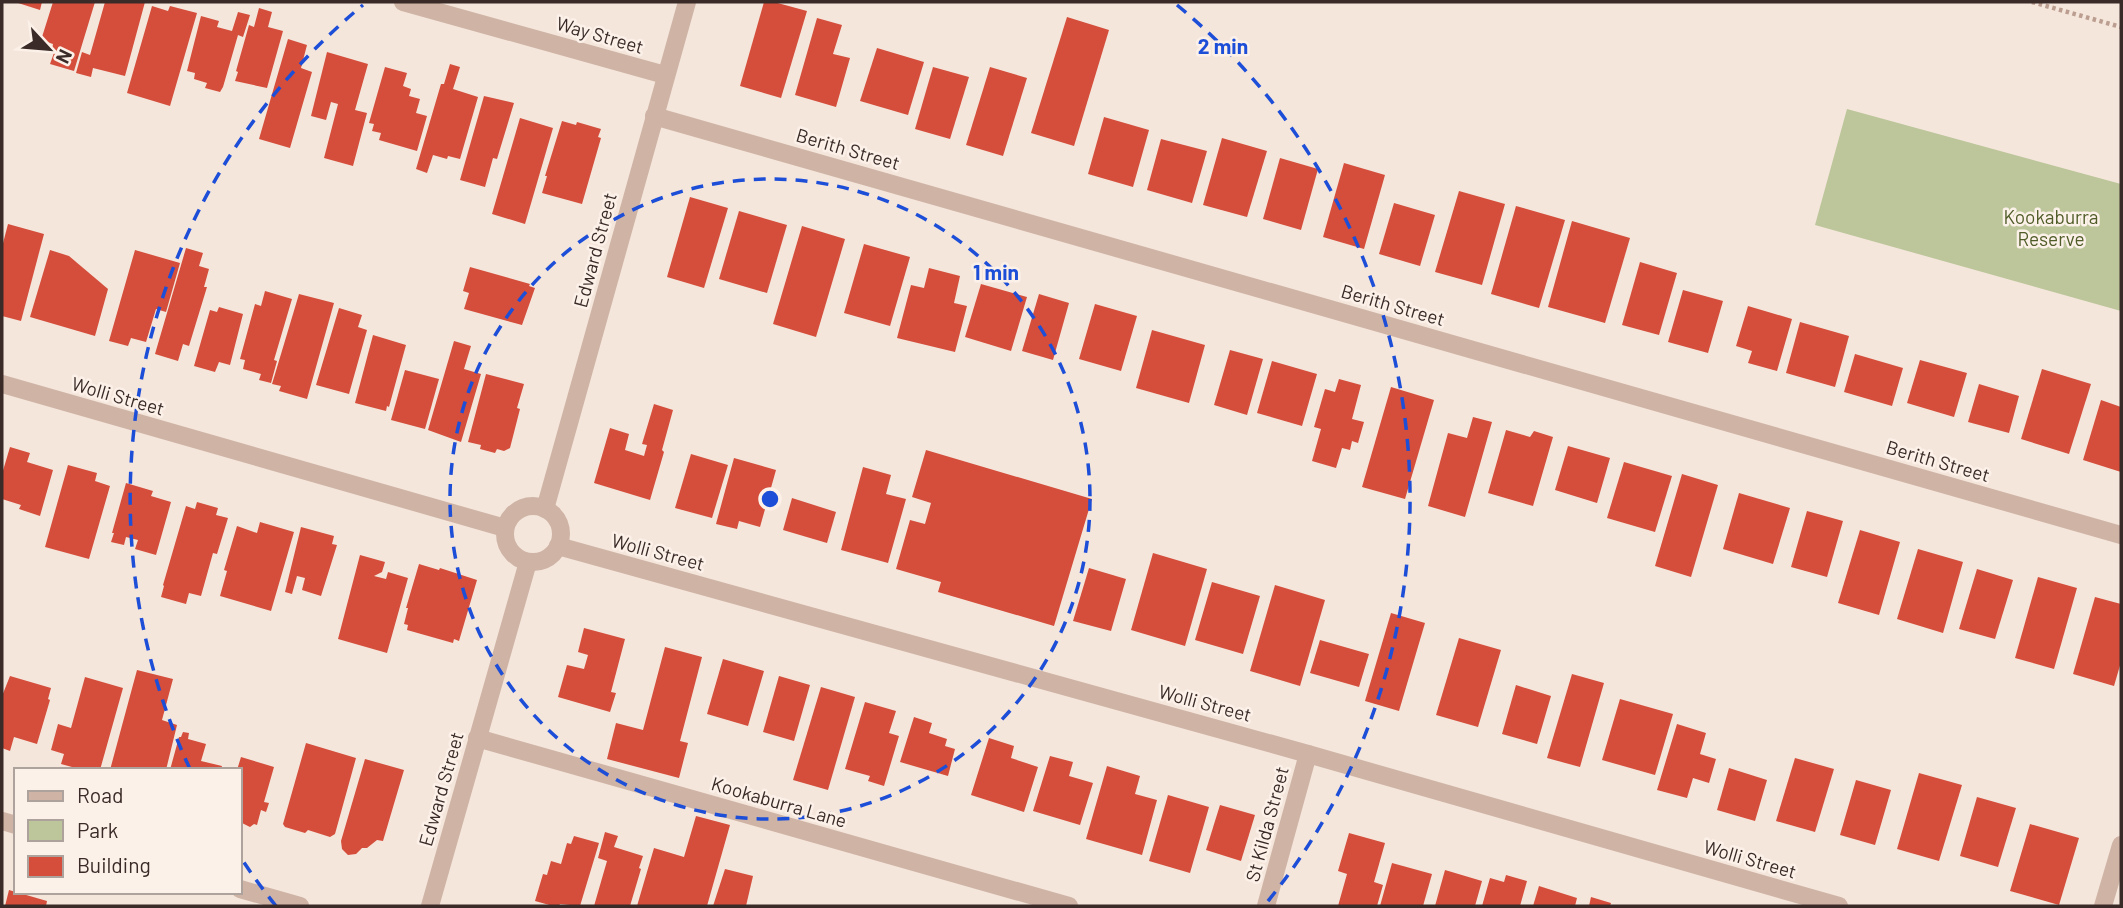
<svg xmlns="http://www.w3.org/2000/svg" width="2123" height="908" font-family="Barlow,sans-serif">
<style>
.green{fill:#bcc69a}
.building{fill:#d44e3b}
.lines{fill:none;stroke-linecap:round;stroke-linejoin:round}
.path{stroke:#bb9e90;stroke-width:4.5;stroke-dasharray:3.5 3.5;stroke-linecap:butt}
.minor{stroke:#cfb4a6;stroke-width:18}
.ring{fill:none;stroke:#1d4ed8;stroke-width:3.5;stroke-dasharray:12 9}
.labels{text-anchor:middle;stroke-width:5;stroke-linejoin:round;paint-order:stroke}
.street-label{font-size:19px;fill:#3a2b28;stroke:#fcf1e9}
.park-label{font-size:19px;fill:#4f5c28;stroke:#fcf1e9}
.centre{fill:#1d4ed8;stroke:#fcf1e9;stroke-width:3.5}
.ring-label{font-size:21px;text-anchor:middle;font-weight:bold;fill:#1d4ed8;stroke:#fcf1e9;stroke-width:5;stroke-linejoin:round;paint-order:stroke}
</style>
<rect width="100%" height="100%" fill="#f5e6dc"/>
<polygon class="green" points="1847,109 2121,184 2121,311 1815,225"/>
<g class="building">
<polygon points="15,2 42,2 40,10"/>
<polygon points="53,2 95,2 74,71 50,64 55,50 52,50 53,44 47,42 42,37"/>
<polygon points="105,2 145,2 125,76 93,68 91,77 76,73 82,52 90,55"/>
<polygon points="764,2 774,2 807,11 781,98 740,86"/>
<polygon points="152,6 168,11 170,6 197,13 170,106 127,93"/>
<polygon points="259,8 272,12 268,27 283,31 267,88 235,81 238,72 236,71 249,25 254,27"/>
<polygon points="238,12 250,15 243,37 238,35 223,87 220,92 205,88 207,83 194,79 195,73 187,71 201,16 219,21 217,27 232,31"/>
<polygon points="1067,17 1109,30 1074,146 1031,133"/>
<polygon points="817,18 842,25 833,54 850,58 836,107 795,95"/>
<polygon points="288,39 307,45 301,68 312,72 290,148 259,139"/>
<polygon points="877,48 924,62 908,115 860,101"/>
<polygon points="327,52 368,64 355,110 367,113 353,166 324,158 338,104 331,102 326,120 311,116"/>
<polygon points="450,64 460,67 453,89 478,97 460,159 448,156 447,159 433,155 427,173 416,169 441,84 444,84"/>
<polygon points="385,67 407,73 403,86 411,89 409,96 420,99 416,113 427,116 417,151 379,140 381,133 372,131 374,124 369,123"/>
<polygon points="933,67 969,77 950,139 915,129"/>
<polygon points="990,67 1027,78 1003,156 966,145"/>
<polygon points="484,96 514,103 497,159 493,158 485,187 460,180"/>
<polygon points="1104,117 1149,130 1133,187 1088,174"/>
<polygon points="520,118 553,128 525,224 492,214"/>
<polygon points="562,121 576,125 577,122 601,129 598,137 601,138 582,204 542,193 547,176 545,176"/>
<polygon points="1222,138 1267,151 1247,217 1203,205"/>
<polygon points="1161,139 1207,151 1192,203 1147,190"/>
<polygon points="1280,158 1318,169 1301,230 1263,219"/>
<polygon points="1344,163 1385,175 1364,249 1323,237"/>
<polygon points="1459,191 1505,204 1482,285 1435,272"/>
<polygon points="690,197 728,208 704,288 667,277"/>
<polygon points="1394,203 1435,215 1420,266 1379,254"/>
<polygon points="1516,206 1565,220 1539,308 1491,294"/>
<polygon points="739,211 787,225 767,293 719,279"/>
<polygon points="1572,221 1630,238 1605,323 1548,307"/>
<polygon points="8,224 44,234 21,321 2,316 2,247"/>
<polygon points="802,226 845,239 816,337 773,324"/>
<polygon points="864,244 910,257 890,326 844,313"/>
<polygon points="186,248 203,253 199,266 209,269 204,287 207,287 189,346 183,344 178,361 155,354"/>
<polygon points="50,250 69,256 108,289 95,336 30,317"/>
<polygon points="135,250 180,263 166,312 156,309 146,342 131,338 128,346 109,341"/>
<polygon points="1640,262 1677,273 1659,335 1622,325"/>
<polygon points="470,267 530,284 529,286 535,288 522,325 464,309 469,293 463,291"/>
<polygon points="929,268 960,276 954,303 967,306 955,352 897,338 911,285 924,288"/>
<polygon points="981,284 1027,297 1011,351 965,337"/>
<polygon points="1683,290 1723,301 1708,353 1668,342"/>
<polygon points="265,291 292,299 274,360 277,361 271,383 259,380 261,374 243,369 245,360 240,359 255,304 261,306"/>
<polygon points="299,294 334,303 307,399 279,391 281,386 272,384"/>
<polygon points="1039,294 1069,303 1053,360 1022,351"/>
<polygon points="1095,304 1137,316 1121,371 1079,359"/>
<polygon points="1748,306 1792,319 1777,371 1748,363 1752,351 1736,346"/>
<polygon points="219,307 243,314 230,365 219,362 215,372 194,366 210,310 217,312"/>
<polygon points="339,308 362,315 358,327 367,330 349,394 316,385"/>
<polygon points="1800,322 1849,336 1835,387 1786,373"/>
<polygon points="1152,330 1205,345 1189,403 1136,388"/>
<polygon points="373,335 406,345 389,407 387,406 386,411 355,403"/>
<polygon points="454,341 471,346 464,369 481,374 461,442 428,430"/>
<polygon points="1230,350 1263,359 1247,415 1214,405"/>
<polygon points="1855,354 1903,368 1892,406 1844,392"/>
<polygon points="1920,360 1967,373 1954,417 1907,403"/>
<polygon points="1272,361 1317,374 1302,426 1257,413"/>
<polygon points="2042,369 2091,384 2069,454 2021,439"/>
<polygon points="405,370 439,379 425,429 391,420"/>
<polygon points="486,374 524,384 517,408 520,409 510,448 504,451 497,449 495,453 480,449 481,445 468,442"/>
<polygon points="1339,379 1361,385 1352,419 1364,422 1358,443 1352,441 1350,450 1342,448 1336,468 1312,461 1321,429 1314,427 1325,389 1335,392"/>
<polygon points="1979,384 2019,396 2009,433 1968,422"/>
<polygon points="1391,387 1434,400 1405,499 1362,487"/>
<polygon points="2101,400 2121,407 2121,472 2083,460"/>
<polygon points="654,404 673,410 662,450 664,452 650,500 594,483 610,428 629,434 625,450 644,456 647,445 642,444"/>
<polygon points="1473,417 1492,422 1465,517 1428,506 1448,433 1467,438"/>
<polygon points="1506,430 1530,437 1534,431 1553,437 1533,506 1488,493"/>
<polygon points="1568,446 1610,458 1597,503 1555,490"/>
<polygon points="10,447 30,453 27,462 53,470 40,516 19,509 21,505 2,499 2,474"/>
<polygon points="926,450 1092,499 1054,626 938,592 941,582 896,569 910,520 925,524 931,503 912,497"/>
<polygon points="691,454 728,465 712,518 675,508"/>
<polygon points="734,458 776,470 760,527 739,521 737,529 716,524"/>
<polygon points="1624,462 1672,476 1655,532 1607,518"/>
<polygon points="68,465 97,473 95,481 110,486 89,559 45,547"/>
<polygon points="863,467 891,475 886,494 906,499 888,563 841,550"/>
<polygon points="1682,474 1718,485 1691,577 1655,566"/>
<polygon points="126,483 153,491 151,496 171,502 156,555 135,549 138,540 126,537 124,545 111,542 114,533 112,533"/>
<polygon points="1739,493 1790,508 1773,564 1723,549"/>
<polygon points="792,498 836,512 827,543 783,530"/>
<polygon points="197,502 218,508 216,515 228,518 217,554 213,553 201,596 189,593 186,604 161,597 164,586 163,585 186,506 195,509"/>
<polygon points="1807,511 1843,521 1827,577 1791,567"/>
<polygon points="260,522 294,532 271,611 220,596 227,571 224,570 237,526 257,533"/>
<polygon points="301,527 334,536 332,544 337,545 321,596 302,590 305,578 297,576 292,594 285,592"/>
<polygon points="1860,530 1900,542 1879,615 1838,603"/>
<polygon points="1918,549 1963,562 1943,633 1897,619"/>
<polygon points="1153,553 1207,569 1185,646 1131,630"/>
<polygon points="360,555 385,562 382,572 374,576 386,579 388,572 408,578 387,653 338,639"/>
<polygon points="419,564 439,570 440,568 477,580 459,641 454,639 453,643 407,630 408,625 404,624 408,608 406,608"/>
<polygon points="1089,568 1126,579 1111,631 1073,621"/>
<polygon points="1977,569 2013,580 1995,639 1959,629"/>
<polygon points="2038,577 2077,588 2054,669 2015,658"/>
<polygon points="1212,582 1260,596 1243,654 1195,640"/>
<polygon points="1275,585 1325,600 1300,686 1250,671"/>
<polygon points="2095,597 2121,604 2121,662 2114,686 2073,674"/>
<polygon points="1391,613 1425,623 1399,711 1365,701"/>
<polygon points="584,628 625,639 611,692 616,693 610,712 558,697 567,665 584,669 588,655 578,652"/>
<polygon points="1459,638 1501,650 1478,727 1436,715"/>
<polygon points="1320,640 1369,654 1359,687 1310,673"/>
<polygon points="665,647 702,657 680,741 688,743 679,778 607,759 616,723 643,730"/>
<polygon points="723,659 764,671 748,726 707,714"/>
<polygon points="137,670 173,679 162,720 177,725 166,770 110,770"/>
<polygon points="1572,674 1604,683 1580,767 1547,758"/>
<polygon points="10,676 51,688 48,699 50,700 37,744 14,737 10,751 2,748 2,696"/>
<polygon points="779,676 810,685 794,741 763,732"/>
<polygon points="85,677 123,688 100,770 83,770 61,764 64,754 51,750 58,724 71,728"/>
<polygon points="1516,685 1551,696 1537,744 1502,734"/>
<polygon points="821,687 855,697 828,790 793,780"/>
<polygon points="1620,699 1673,714 1655,775 1602,760"/>
<polygon points="865,702 896,711 889,733 899,736 884,786 868,781 870,776 845,769"/>
<polygon points="914,717 932,723 929,733 947,739 945,746 955,749 948,776 900,762"/>
<polygon points="1677,724 1706,733 1700,754 1716,759 1709,783 1693,778 1687,798 1657,790"/>
<polygon points="183,732 189,733 188,739 206,744 201,761 222,766 221,770 170,770 179,737 181,737"/>
<polygon points="989,738 1014,746 1011,758 1038,767 1024,812 971,795"/>
<polygon points="306,743 356,758 335,834 330,837 308,830 305,833 285,827 283,824"/>
<polygon points="1050,756 1073,762 1069,776 1093,783 1080,825 1033,811"/>
<polygon points="241,757 274,767 264,802 269,803 266,812 261,810 257,825 254,824 250,827 240,822 240,770 237,770"/>
<polygon points="1795,758 1834,769 1815,832 1776,821"/>
<polygon points="365,759 404,770 383,841 377,840 367,848 362,848 356,854 348,855 342,849 341,841"/>
<polygon points="1107,766 1140,776 1135,794 1157,800 1142,855 1086,839"/>
<polygon points="1729,768 1767,780 1755,821 1717,810"/>
<polygon points="1919,773 1962,785 1939,861 1897,849"/>
<polygon points="1856,780 1891,790 1875,845 1840,835"/>
<polygon points="1168,795 1209,807 1190,873 1149,861"/>
<polygon points="1977,797 2016,808 1998,867 1960,856"/>
<polygon points="1220,805 1255,815 1241,861 1206,850"/>
<polygon points="696,816 730,825 707,906 637,906 654,848 684,857"/>
<polygon points="2030,824 2079,838 2059,905 2010,891"/>
<polygon points="605,832 618,836 614,847 643,856 639,868 641,869 630,906 594,906 607,861 598,858"/>
<polygon points="1349,833 1385,843 1374,882 1383,885 1377,906 1338,906 1347,874 1338,871"/>
<polygon points="574,836 599,843 580,906 560,904 559,906 553,906 535,901 543,874 547,875 551,861 561,864 567,843 571,844"/>
<polygon points="1392,863 1432,874 1423,906 1380,906"/>
<polygon points="725,869 753,876 746,906 713,906"/>
<polygon points="1445,870 1482,881 1475,906 1435,906"/>
<polygon points="1506,875 1527,881 1520,906 1482,906 1490,878 1504,882"/>
<polygon points="1539,886 1577,898 1575,906 1533,906"/>
<polygon points="9,890 47,901 46,906 5,906"/>
<polygon points="1591,897 1611,903 1610,906 1589,906"/>
</g>
<g class="lines">
<polyline class="path" points="2032,2 2121,27"/>
<g class="minor">
<polyline points="403,2 665,75"/>
<polyline points="654,116 2121,535"/>
<polyline points="2,384 505,528"/>
<circle cx="533" cy="534" r="28"/>
<polyline points="545,509 687,2"/>
<polyline points="558,546 1308,754 1839,906"/>
<polyline points="477,738 1069,906"/>
<polyline points="2,821 16,825"/>
<polyline points="240,889 300,906"/>
<polyline points="430,906 528,562"/>
<polyline points="1266,906 1308,754"/>
<polyline points="2103,906 2121,845"/>
</g>
</g>
<g class="ring">
<circle cx="770" cy="499" r="320"/>
<path d="M276 906A640 640 0 0 1 243 861M190 769A640 640 0 0 1 363 5M1177 5A640 640 0 0 1 1264 906"/>
</g>
<g class="labels">
<g class="street-label">
<text transform="translate(600 35) rotate(16)" y="7">Way Street</text>
<text transform="translate(848 149) rotate(16)" y="7">Berith Street</text>
<text transform="translate(595 250) rotate(-75)" y="7">Edward Street</text>
<text transform="translate(1393 305) rotate(16)" y="7">Berith Street</text>
<text transform="translate(118 396) rotate(16)" y="7">Wolli Street</text>
<text transform="translate(1938 461) rotate(16)" y="7">Berith Street</text>
<text transform="translate(658 552) rotate(15)" y="7">Wolli Street</text>
<text transform="translate(1205 703) rotate(15)" y="7">Wolli Street</text>
<text transform="translate(441 789) rotate(-74)" y="7">Edward Street</text>
<text transform="translate(779 802) rotate(16)" y="7">Kookaburra Lane</text>
<text transform="translate(1267 824) rotate(-75)" y="7">St Kilda Street</text>
<text transform="translate(1750 859) rotate(16)" y="7">Wolli Street</text>
</g>
<g class="park-label">
<text x="2051" y="224">Kookaburra<tspan x="2051" dy="22">Reserve</tspan></text>
</g>
</g>
<circle cx="770" cy="499" r="10" class="centre"/>
<g class="ring-label">
<text x="1223" y="54">2 min</text>
<text x="996" y="280">1 min</text>
</g>
<rect width="2123" height="908" fill="none" stroke="#3a2b28" stroke-width="7"/>
<rect x="14" y="768" width="228" height="126" fill="#fcf1e9" stroke="#aea29c" stroke-width="2"/>
<rect x="28" y="791" width="35" height="10" fill="#cfb4a6" stroke="#aea29c" stroke-width="2"/>
<text x="77" y="803" font-size="21" fill="#3a2b28">Road</text>
<rect x="28" y="820" width="35" height="21" fill="#bcc69a" stroke="#aea29c" stroke-width="2"/>
<text x="77" y="838" font-size="21" fill="#3a2b28">Park</text>
<rect x="28" y="856" width="35" height="21" fill="#d44e3b" stroke="#aea29c" stroke-width="2"/>
<text x="77" y="873" font-size="21" fill="#3a2b28">Building</text>
<g transform="translate(49 49) rotate(116)" stroke="#fcf1e9" stroke-width="5" paint-order="stroke">
<path d="M0-5L12 26L0 18L-12 26Z" fill="#3a2b28"/>
<text y="-10" font-size="19" font-weight="bold" text-anchor="middle" fill="#3a2b28">N</text>
</g>
</svg>
